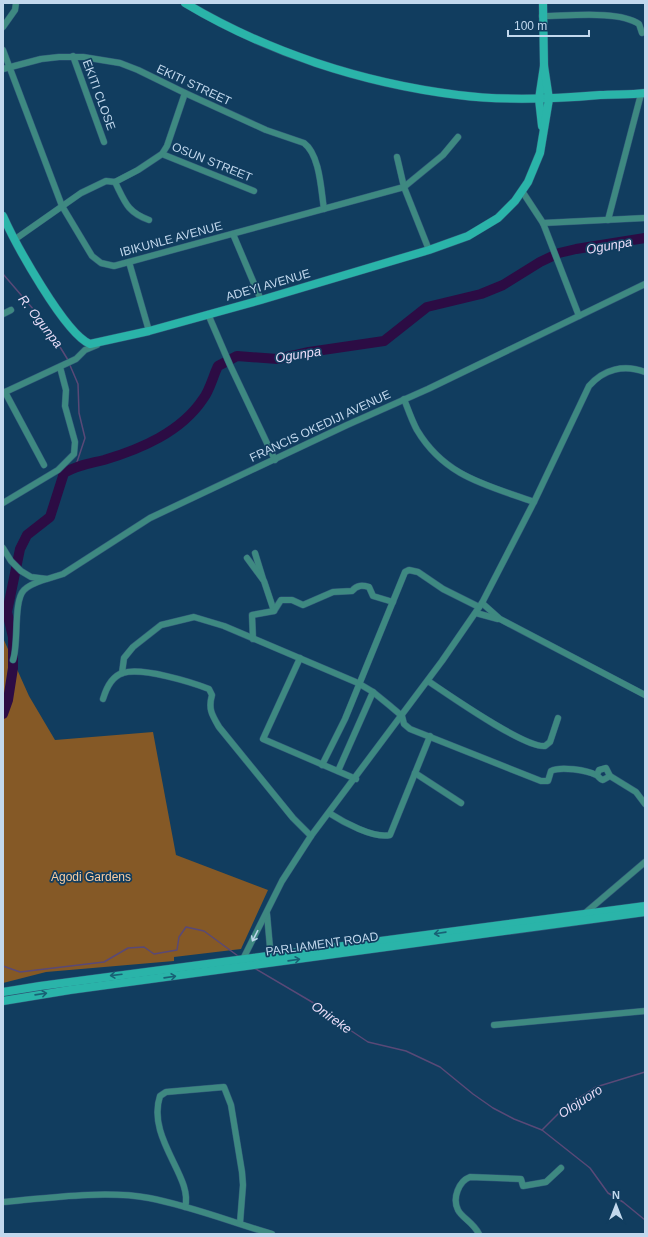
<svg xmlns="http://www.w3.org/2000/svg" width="648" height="1237" font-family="Helvetica,sans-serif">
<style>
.green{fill:#855926}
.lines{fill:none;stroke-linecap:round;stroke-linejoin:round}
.stream{stroke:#594977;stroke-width:1.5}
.river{stroke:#2c0c44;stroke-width:10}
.street-casing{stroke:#315979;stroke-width:7}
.secondary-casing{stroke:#315979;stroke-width:9}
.street{stroke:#3e8981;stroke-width:6}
.secondary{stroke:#2ab4a9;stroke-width:8}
.oneway{stroke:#186175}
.oneway2{stroke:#bbd4e8}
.labels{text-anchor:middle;stroke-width:3.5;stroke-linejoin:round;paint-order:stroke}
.street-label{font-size:12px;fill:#c2d8ed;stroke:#113d5f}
.park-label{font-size:12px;fill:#fbcda0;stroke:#113d5f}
.water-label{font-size:13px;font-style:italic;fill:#ebdef9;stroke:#113d5f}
</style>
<rect width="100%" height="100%" fill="#113d5f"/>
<polygon class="green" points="3,638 29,696 55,740 153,732 176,855 268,890 241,949 174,957 174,961 46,972 3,983"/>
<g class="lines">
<g class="stream">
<polyline points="3,274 46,324 68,360"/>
<polyline points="69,363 78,384 79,413 85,438 76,465"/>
<polyline points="3,966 20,972 104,962 128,948 144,947 154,954 177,950 179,937 186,927 204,931 238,956"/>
<polyline points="254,968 317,1005 335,1020 368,1042 406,1051 440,1067 473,1094 493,1108 514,1119 542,1130 590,1168 608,1193 623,1202 645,1220"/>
<polyline points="542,1130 564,1108 596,1087 645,1072"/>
</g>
<path class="river" d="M3 714 8 700 13 668V637L7 612 20 549 27 535 50 517 64 473C78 465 88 464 104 460 141 449 181 432 203 399 210 390 213 376 218 366L237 356 278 359 309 352 384 341 427 307 481 294 503 285 540 262 559 253 576 249 645 238"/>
<g class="street-casing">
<g id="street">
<path d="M542 16C568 16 619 10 639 24L642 33"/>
<polyline points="3,27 15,10 16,3"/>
<polyline points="3,50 62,206 92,256 101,263 114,266 404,187 443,155 458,137"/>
<polyline points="73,56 104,142"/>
<path d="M3 69 41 59 59 57H83L120 63 138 70 185 93 266 130 304 143C320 155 321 190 324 209"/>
<polyline points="162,154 254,191"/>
<polyline points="397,157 404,187 429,250"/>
<path d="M115 182C125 202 127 212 149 220"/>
<polyline points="522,191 543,223 579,316"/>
<polyline points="608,220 641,94"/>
<polyline points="543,223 645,218"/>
<polyline points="233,234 261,300"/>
<polyline points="14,240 81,193 106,181 115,182 138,170 162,154 167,146 185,93"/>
<polyline points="129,262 149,331"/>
<polyline points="3,314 11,310"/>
<polyline points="208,314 230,365 275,460"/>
<polyline points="5,392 44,465"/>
<polyline points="3,393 76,359 85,350 97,345"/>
<path d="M404 399C408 409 412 421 417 430 445 477 487 485 534 502"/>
<polyline points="3,503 58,470 74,454 75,442 65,406 66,390 60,367"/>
<polyline points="3,548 11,561 21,571 31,577 47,579 63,574 150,518 347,425 428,389 645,284"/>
<polyline points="255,553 263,579"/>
<polyline points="247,558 264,581 274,611"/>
<polyline points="482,603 500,619 645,695"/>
<polyline points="476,613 498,619"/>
<path d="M253 639 252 615 274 611 281 600H292L303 605 333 592 352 591C357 585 362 585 369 587L373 596 393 602"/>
<polyline points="300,658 263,739 356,779"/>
<path d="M13 660C19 644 13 601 24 590 30 584 38 582 46 579"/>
<path d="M122 673 124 658 133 647 161 625 194 617 224 626 358 683 373 692 389 705 402 716 404 724 410 729 541 781H548L551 771C560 766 587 770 596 775 599 776 599 779 603 780L610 776"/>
<path d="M428 681C449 695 524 748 545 746L550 742 558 718"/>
<path d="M103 699C106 689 112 676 123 673 142 667 191 682 209 689L212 695C208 709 212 715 219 727L293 818 311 836"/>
<polyline points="322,765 345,719 405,572 409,570 418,572 443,589 479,607"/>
<polyline points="338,771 373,692"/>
<polyline points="415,773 461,803"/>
<polyline points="597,775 599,770 606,768 610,776 636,792 645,804"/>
<path d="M329 813C343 822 374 839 390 835L430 736"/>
<polyline points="267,914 271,959"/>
<polyline points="584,914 645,862"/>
<path d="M245 959 244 957 282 881 311 836 442 661 482 603 534 502 589 386C604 369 624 364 645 372"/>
<polyline points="494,1025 645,1011"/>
<path d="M3 1202C47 1198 106 1190 149 1198 191 1206 231 1222 272 1234"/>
<path d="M185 1207C194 1178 146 1138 160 1096L166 1092 224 1087 231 1105 242 1172 243 1185 240 1223"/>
<path d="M479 1234C473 1222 462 1218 458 1210 452 1198 459 1181 470 1177L521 1179 523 1186 546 1182 561 1168"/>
</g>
</g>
<g class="secondary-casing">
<g id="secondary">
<path d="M185 3C267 52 362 83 458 95 504 101 554 99 600 95 615 94 630 95 645 93"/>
<polyline points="542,126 539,99 544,66 543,3"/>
<path d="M3 216C15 243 65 334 90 344L149 331 261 300 429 250 468 236 498 218 515 201 528 182 540 153 549 99 544 66"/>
<polyline points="3,992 40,986 645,906"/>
<polyline points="3,1001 70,990 645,912"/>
</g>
</g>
<use href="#street" class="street"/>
<use href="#secondary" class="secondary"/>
</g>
<defs><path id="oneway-shaft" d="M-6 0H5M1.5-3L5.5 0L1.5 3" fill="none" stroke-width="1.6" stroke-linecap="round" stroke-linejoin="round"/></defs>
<g class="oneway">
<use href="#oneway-shaft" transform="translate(440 933) rotate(172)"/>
<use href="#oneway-shaft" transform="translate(294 960) rotate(-8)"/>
<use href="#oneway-shaft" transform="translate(116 975) rotate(173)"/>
<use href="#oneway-shaft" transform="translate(170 977) rotate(-8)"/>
<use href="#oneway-shaft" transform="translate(41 994) rotate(-8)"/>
</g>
<use class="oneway2" href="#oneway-shaft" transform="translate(255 936) rotate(117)"/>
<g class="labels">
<g class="street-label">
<text transform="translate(194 85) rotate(25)" y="4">EKITI STREET</text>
<text transform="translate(99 95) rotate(70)" y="4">EKITI CLOSE</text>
<text transform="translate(212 162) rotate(22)" y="4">OSUN STREET</text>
<text transform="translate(171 239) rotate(-15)" y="4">IBIKUNLE AVENUE</text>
<text transform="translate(268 285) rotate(-16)" y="4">ADEYI AVENUE</text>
<text transform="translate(320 426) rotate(-25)" y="4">FRANCIS OKEDIJI AVENUE</text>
<text transform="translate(322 944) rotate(-8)" y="4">PARLIAMENT ROAD</text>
</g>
<g class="park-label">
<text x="91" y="881">Agodi Gardens</text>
</g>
<g class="water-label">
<text transform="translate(609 245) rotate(-10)" y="5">Ogunpa</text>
<text transform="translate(41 321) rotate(52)" y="5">R. Ogunpa</text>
<text transform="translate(298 354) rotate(-9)" y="5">Ogunpa</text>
<text transform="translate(332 1017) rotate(35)" y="5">Onireke</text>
<text transform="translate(580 1101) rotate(-33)" y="5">Olojuoro</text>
</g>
</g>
<rect width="648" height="1237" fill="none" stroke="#c2d8ed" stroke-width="8"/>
<g transform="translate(616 1205)" stroke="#113d5f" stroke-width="3" paint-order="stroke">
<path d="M0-3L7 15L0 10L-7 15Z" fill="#c2d8ed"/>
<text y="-6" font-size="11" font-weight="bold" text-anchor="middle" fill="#c2d8ed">N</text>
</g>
<path d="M508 30v6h81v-6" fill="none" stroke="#c2d8ed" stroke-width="2"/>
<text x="514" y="30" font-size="12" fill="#c2d8ed" stroke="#113d5f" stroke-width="3" paint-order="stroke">100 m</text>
</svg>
